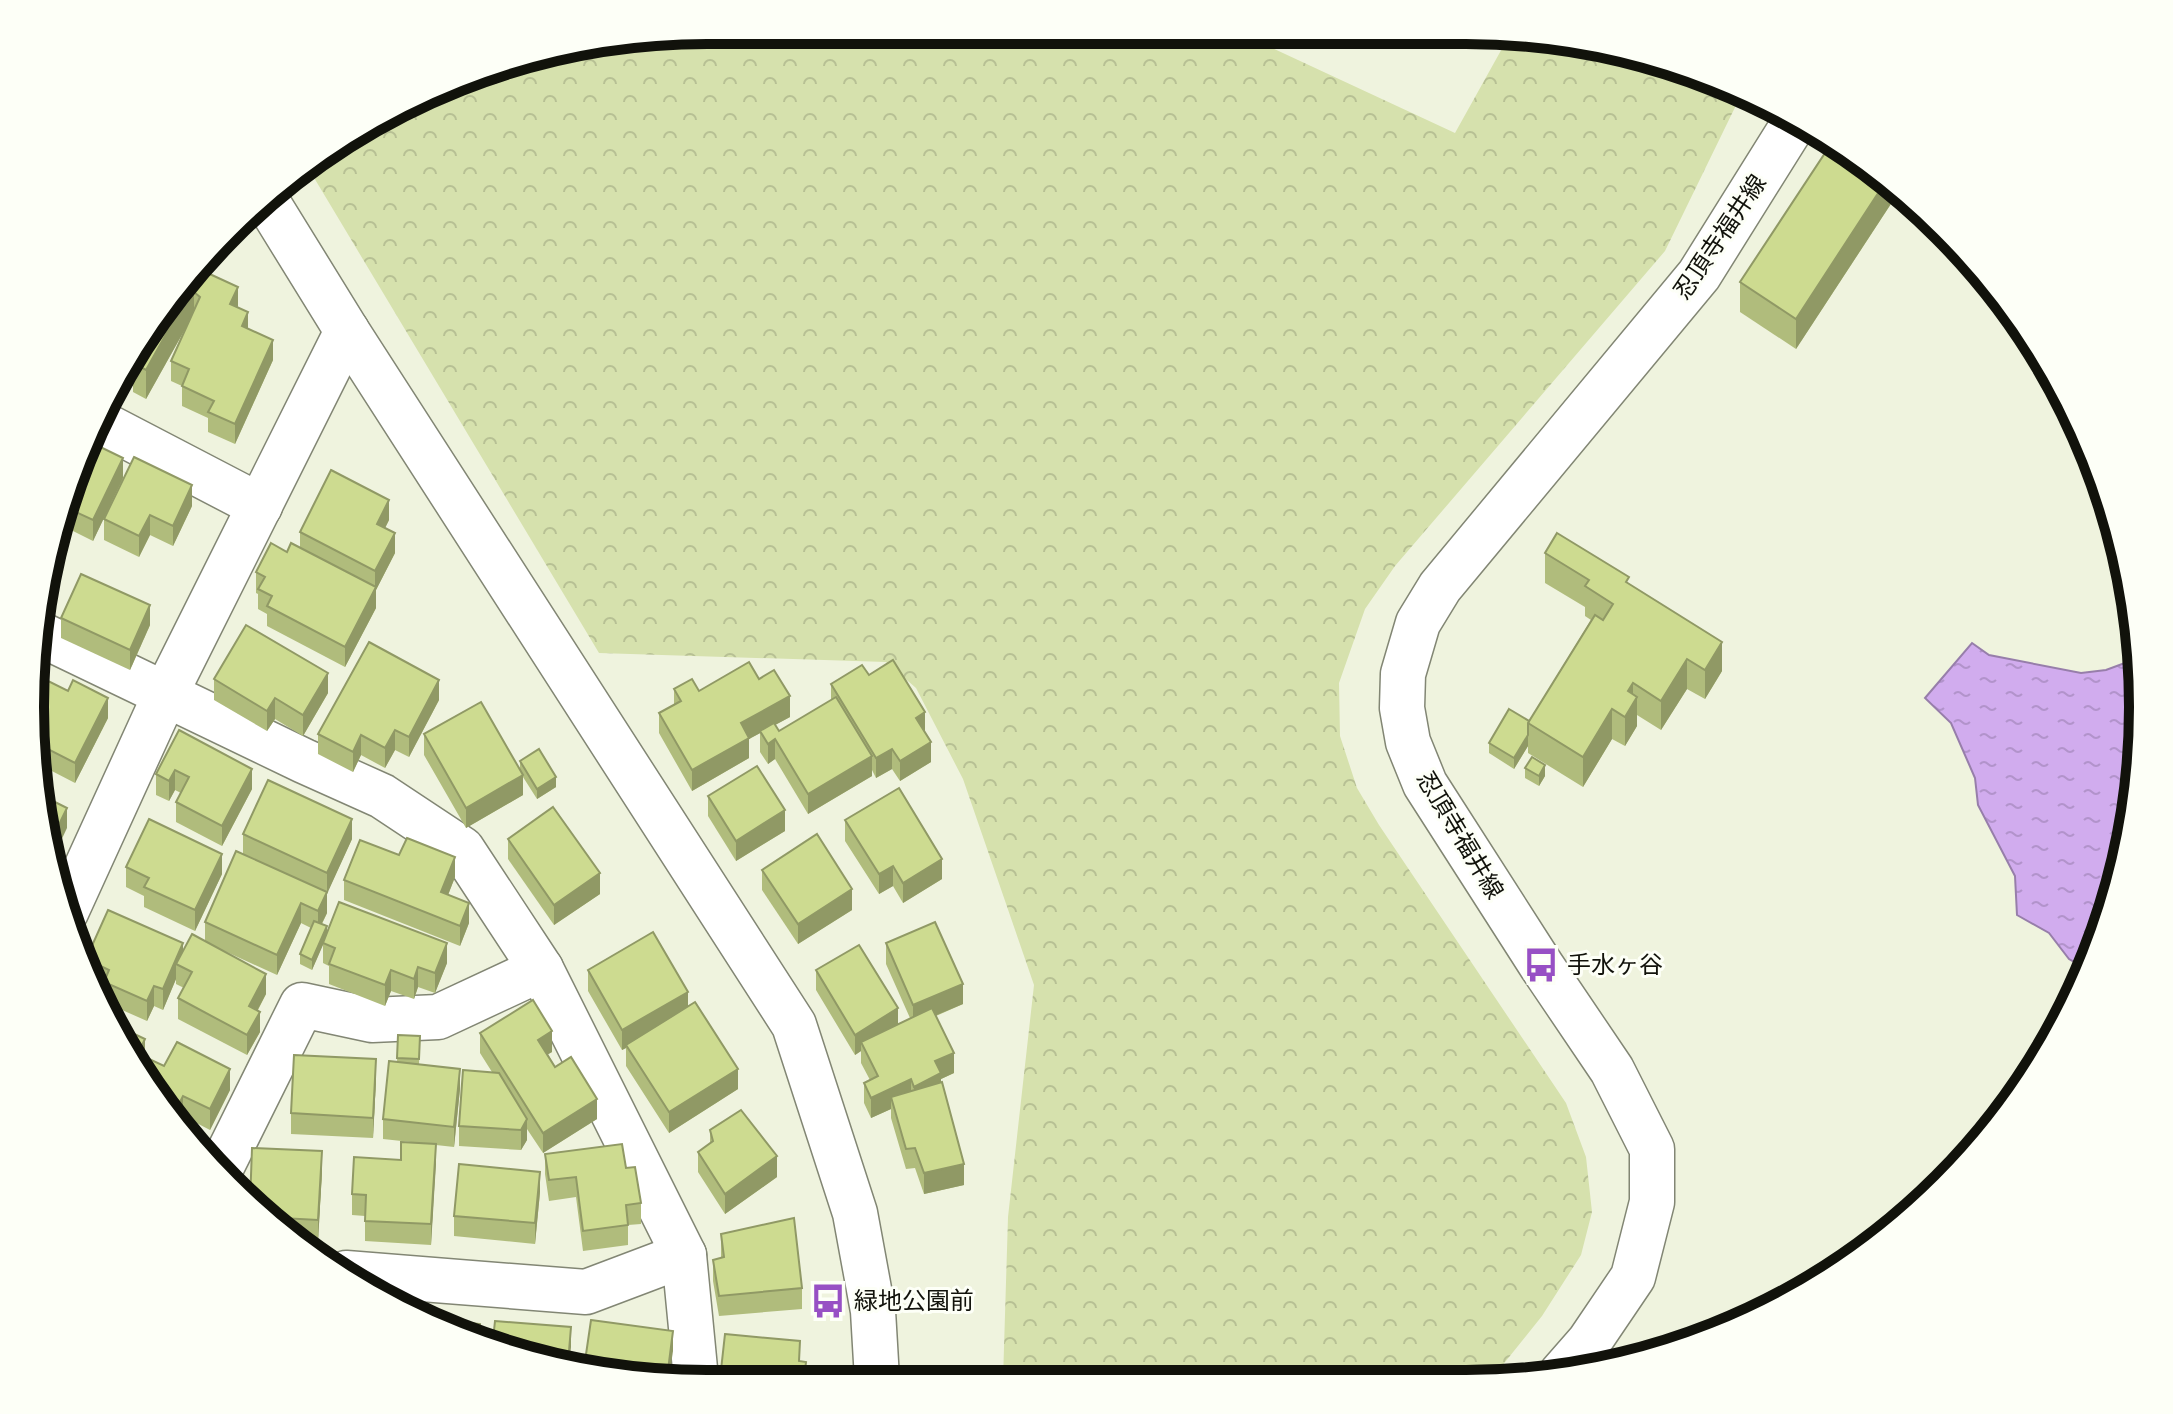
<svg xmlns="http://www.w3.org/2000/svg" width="2173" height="1414" font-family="'Noto Sans','Noto Sans JP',sans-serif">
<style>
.forest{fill:url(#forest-crowns)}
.water{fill:url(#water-ripples);stroke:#977eaa;stroke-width:2}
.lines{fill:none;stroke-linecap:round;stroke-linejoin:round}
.street-casing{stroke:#828674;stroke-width:47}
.secondary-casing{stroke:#828674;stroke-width:47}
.street{stroke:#fff;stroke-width:44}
.secondary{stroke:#fff;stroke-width:44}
.wall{fill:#b0bc7c}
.shaded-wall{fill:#909965}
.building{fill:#cddb90;stroke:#909965;stroke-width:2}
.labels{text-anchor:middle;stroke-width:6;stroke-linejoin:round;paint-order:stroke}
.street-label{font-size:24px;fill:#11120b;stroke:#fdfff7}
.poi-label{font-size:24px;fill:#11120b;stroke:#fdfff7;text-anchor:start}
.rim{fill:none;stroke:#11120b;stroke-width:10}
</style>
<defs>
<pattern id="forest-crowns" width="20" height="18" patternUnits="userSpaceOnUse" patternTransform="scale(2)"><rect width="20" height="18" fill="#d6e1ad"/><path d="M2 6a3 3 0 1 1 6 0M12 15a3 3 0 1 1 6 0" fill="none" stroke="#b7c094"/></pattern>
<pattern id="water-ripples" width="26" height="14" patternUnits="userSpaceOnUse" patternTransform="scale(2)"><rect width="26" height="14" fill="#d1acee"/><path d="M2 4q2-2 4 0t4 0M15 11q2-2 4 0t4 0" fill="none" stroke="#b293cb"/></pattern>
</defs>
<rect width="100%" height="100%" fill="#eff3de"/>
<polygon class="forest" points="707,30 1242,34 1455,133 1509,36 1555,36 1742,93 1665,251 1395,566 1365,609 1339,683 1340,736 1357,788 1379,825 1566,1103 1586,1157 1592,1212 1581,1255 1542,1316 1489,1382 1003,1380 1008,1217 1034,985 963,779 916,688 886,662 599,653 307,166 331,144 490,66"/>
<polygon class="water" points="1972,643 1989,655 2081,673 2106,670 2141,657 2137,796 2107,925 2087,969 2069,959 2049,933 2017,915 2015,876 1978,805 1975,778 1951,723 1925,698"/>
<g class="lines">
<g class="street-casing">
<g id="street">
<polyline points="97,421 260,506"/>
<polyline points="38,633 304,761 382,796 462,849 541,969 684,1255 696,1379"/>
<polyline points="66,912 166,693 347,331"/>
<polyline points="221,1168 302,1005 372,1020 438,1017 541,969"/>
<polyline points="346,1273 586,1292 684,1255"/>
</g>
</g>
<g class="secondary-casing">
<g id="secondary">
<polyline points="268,203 347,331 794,1025 855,1213 873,1311 877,1379"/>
<polyline points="1561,1374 1589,1342 1633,1277 1652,1202 1652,1149 1612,1070 1541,965 1425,784 1408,742 1402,708 1403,674 1418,623 1440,587 1699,275 1796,120"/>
</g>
</g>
<use href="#street" class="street"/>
<use href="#secondary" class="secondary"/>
</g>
<g class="wall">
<polygon points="1831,144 1900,190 1796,349 1740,312 1740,282"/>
<polygon points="194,288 238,308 248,329 273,360 235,444 208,432 208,418 182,406 182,386 171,381 171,361 184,331 146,399 133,392 133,386 121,379 170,294"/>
<polygon points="81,448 123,478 93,541 63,526"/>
<polygon points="192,506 173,546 150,535 139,557 104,540 104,519"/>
<polygon points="389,520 385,528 395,553 376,590 376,608 345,667 267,626 267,614 258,609 258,594 256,593 256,572 287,552 300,547 300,532"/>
<polygon points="1545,553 1629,584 1722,671 1705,699 1687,689 1661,730 1637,715 1637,726 1625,746 1612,739 1583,787 1528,753 1528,746 1514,769 1489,753 1489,743 1529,721 1591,620 1585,616 1585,607 1545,583"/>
<polygon points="61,618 150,625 130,670 61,638"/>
<polygon points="869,675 925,733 931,762 900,781 892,769 876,778 872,770 872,776 808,814 775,759 768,764 760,752 760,733 749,739 749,758 692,791 659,733 659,713 674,705 674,689 699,691 759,679 790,717 775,725 779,731 831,700 831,684"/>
<polygon points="214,679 328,693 303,736 275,719 267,731 214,700"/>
<polygon points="33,681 108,718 75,783 48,769 43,779"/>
<polygon points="439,700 409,757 395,750 385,768 361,755 353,772 318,754 318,734"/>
<polygon points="179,730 252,789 222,846 176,822 176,802 181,793 175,790 169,801 156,795 156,774"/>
<polygon points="424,734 520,768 520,761 556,787 537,799 523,777 523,795 466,828 424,755"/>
<polygon points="1525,768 1545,776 1539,786 1525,778"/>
<polygon points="708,796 785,831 736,861 708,816"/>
<polygon points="845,820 942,879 903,903 893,886 879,894 845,841"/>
<polygon points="243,834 352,839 327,893 327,913 322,924 327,935 447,963 435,993 418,987 414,999 391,991 385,1006 329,984 329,966 323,963 323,944 312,970 300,964 300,954 311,928 301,923 277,975 218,948 266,994 258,1010 260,1032 247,1055 178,1019 178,998 184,988 176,984 176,979 163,1010 154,1006 147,1021 104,1002 104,988 95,984 86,959 183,951 205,941 205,922 243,854"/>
<polygon points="508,839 600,894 554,925 508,859"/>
<polygon points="126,867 222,874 195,931 144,907 144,896 126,887"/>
<polygon points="762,870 852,910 798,944 762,890"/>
<polygon points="455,877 448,895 469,923 460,946 344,900 344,880"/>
<polygon points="886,943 963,1004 936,1016 954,1073 941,1079 941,1082 964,1185 924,1194 915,1168 906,1169 891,1118 891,1109 871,1118 864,1103 864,1083 870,1080 861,1063 861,1051 855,1055 816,990 816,970 898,1024 910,1018 886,964"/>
<polygon points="588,970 688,1007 738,1089 669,1133 626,1066 626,1048 622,1050 588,991"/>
<polygon points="480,1033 552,1052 548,1054 555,1067 597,1119 543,1153 527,1129 527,1140 521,1150 459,1146 459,1126 492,1072 480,1053"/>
<polygon points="398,1035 420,1036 419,1064 460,1089 454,1147 436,1145 431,1245 365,1241 365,1216 352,1215 352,1194 401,1160 411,1142 383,1139 383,1119 397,1062"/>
<polygon points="145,1057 164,1066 230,1090 210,1130 183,1116"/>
<polygon points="376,1080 373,1138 291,1134 291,1113"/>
<polygon points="710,1130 777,1177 725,1214 698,1172 698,1152 710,1144"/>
<polygon points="545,1154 626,1168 641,1203 641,1224 628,1225 628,1245 583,1251 576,1197 549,1201 545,1174"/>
<polygon points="322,1172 318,1241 296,1239 260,1216"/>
<polygon points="540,1192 535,1244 454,1236 454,1216"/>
<polygon points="721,1234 802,1288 802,1309 719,1316 713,1281 713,1260 721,1258"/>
</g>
<g class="shaded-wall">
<polygon points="1886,181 1900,190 1796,349 1796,319"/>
<polygon points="194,284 194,313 146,399 146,370"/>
<polygon points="238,287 238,307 230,304"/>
<polygon points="248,312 248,333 242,326"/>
<polygon points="273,340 273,360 235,444 235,424"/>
<polygon points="123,458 123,478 93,541 93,520"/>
<polygon points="192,485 192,506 173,546 173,526"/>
<polygon points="389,500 389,520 377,544 377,524"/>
<polygon points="150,515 150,535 139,557 139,536"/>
<polygon points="395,533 395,553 376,590 376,608 345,667 345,647 375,588 375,571"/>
<polygon points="150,605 150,625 130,670 130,650"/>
<polygon points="1722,642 1722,671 1705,699 1705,670"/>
<polygon points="34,656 34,676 33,678 31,662"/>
<polygon points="1687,659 1687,689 1661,730 1661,701"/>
<polygon points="328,673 328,693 303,736 303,715"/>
<polygon points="439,680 439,700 409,757 409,737"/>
<polygon points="1633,683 1633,704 1637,697 1637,726 1625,746 1625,717 1628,691"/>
<polygon points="790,696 790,717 749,739 749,758 692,791 692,770 741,723"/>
<polygon points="108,698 108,718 75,783 75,763"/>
<polygon points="275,698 275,719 267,731 267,711"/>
<polygon points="1612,709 1612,739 1583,787 1583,757"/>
<polygon points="925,712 925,733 916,718"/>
<polygon points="395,730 395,750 385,768 385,748"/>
<polygon points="361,735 361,755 353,772 353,752"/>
<polygon points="1528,735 1528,746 1514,769 1514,758"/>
<polygon points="775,739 775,759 768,764 768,744"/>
<polygon points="931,742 931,762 900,781 900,761"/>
<polygon points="48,749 48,769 43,779 42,761"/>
<polygon points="892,749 892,769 876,778 876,758"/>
<polygon points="872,756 872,776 808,814 808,794"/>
<polygon points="1545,765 1545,776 1539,786 1539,776"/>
<polygon points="252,769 252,789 222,846 222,826"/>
<polygon points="175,770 175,790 169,801 169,781"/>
<polygon points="523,775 523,795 466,828 466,808"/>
<polygon points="556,777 556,787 537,799 537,789"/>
<polygon points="67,808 67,828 51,862 49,845"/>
<polygon points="785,810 785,831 736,861 736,841"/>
<polygon points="352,819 352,839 327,894 327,873"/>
<polygon points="222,854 222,874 195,931 195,910"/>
<polygon points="455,857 455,877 441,913 441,892"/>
<polygon points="942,859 942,879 903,903 903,883"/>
<polygon points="893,866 893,886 879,894 879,874"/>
<polygon points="600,873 600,894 554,925 554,905"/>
<polygon points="852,889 852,910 798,944 798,924"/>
<polygon points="327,892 327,913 318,931 318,911"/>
<polygon points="301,903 301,923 277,975 277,955"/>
<polygon points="469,903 469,923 460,946 460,926"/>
<polygon points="327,926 327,936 312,970 312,960"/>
<polygon points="183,943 183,964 176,964 176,979 163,1010 163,989"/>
<polygon points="447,943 447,963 435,993 435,973"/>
<polygon points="418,967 418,987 414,999 414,979"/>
<polygon points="391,970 391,991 385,1006 385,985"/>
<polygon points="266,974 266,994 249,1026 249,1006"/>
<polygon points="963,984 963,1004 913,1025 913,1005"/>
<polygon points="154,986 154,1006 147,1021 147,1001"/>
<polygon points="688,992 688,1012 626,1045 626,1048 622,1050 622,1030"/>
<polygon points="898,1008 898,1029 861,1042 861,1051 855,1055 855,1035"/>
<polygon points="260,1012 260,1032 247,1055 247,1035"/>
<polygon points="552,1031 552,1052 538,1060 538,1040"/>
<polygon points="145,1039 145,1060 140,1070 134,1062"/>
<polygon points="954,1053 954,1073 941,1079 941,1094 914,1107 914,1087 935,1061"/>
<polygon points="376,1059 376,1080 373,1138 373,1118"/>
<polygon points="230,1069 230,1090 210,1130 210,1109"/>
<polygon points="460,1069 460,1089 454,1147 454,1127"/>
<polygon points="738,1069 738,1089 669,1133 669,1112"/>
<polygon points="911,1079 911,1099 891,1097 891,1109 871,1118 871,1098"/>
<polygon points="183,1096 183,1116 181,1120 175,1112"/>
<polygon points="597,1099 597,1119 543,1153 543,1133"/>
<polygon points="527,1119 527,1140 521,1150 521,1130"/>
<polygon points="436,1144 436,1164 431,1245 431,1224"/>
<polygon points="322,1151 322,1172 318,1241 318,1220"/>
<polygon points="777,1156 777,1177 725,1214 725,1194"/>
<polygon points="964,1164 964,1185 924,1194 924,1173"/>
<polygon points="540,1172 540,1192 535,1244 535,1223"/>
<polygon points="571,1327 571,1347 569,1363 568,1363"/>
<polygon points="673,1331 673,1351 669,1378 667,1378"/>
</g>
<g class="building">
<polygon points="1831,144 1886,181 1796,319 1740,282"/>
<polygon points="201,270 238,287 230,304 248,312 242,326 273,340 235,424 208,412 214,401 182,386 189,369 171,361 200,297 194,292 194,288"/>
<polygon points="186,280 194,284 146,370 133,363 136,357 134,357 170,294"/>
<polygon points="86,440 123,458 93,520 67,508 81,448"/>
<polygon points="134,457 192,485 173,526 150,515 139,536 104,519"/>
<polygon points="331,470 389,500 377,524 395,533 375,571 300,532"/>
<polygon points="1557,533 1629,577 1626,582 1722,642 1705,670 1687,659 1661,701 1633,683 1628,691 1637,697 1625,717 1612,709 1583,757 1528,723 1595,615 1603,620 1613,604 1585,586 1589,580 1545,553"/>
<polygon points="271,543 287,552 291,543 376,587 345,647 267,606 272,596 258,589 265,577 256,572"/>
<polygon points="81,574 150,605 130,650 61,618"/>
<polygon points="246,625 328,673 303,715 275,698 267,711 214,679"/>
<polygon points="369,642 439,680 409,737 395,730 385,748 361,735 353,752 318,734"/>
<polygon points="893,660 925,712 916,718 931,742 900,761 892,749 876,758 831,684 862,665 869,675"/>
<polygon points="749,662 759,679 774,670 790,696 741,723 749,738 692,770 659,713 681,701 674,689 692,679 699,691"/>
<polygon points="36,675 68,691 73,680 108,698 75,763 48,749 42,761 41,760 33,681"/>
<polygon points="836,697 872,756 808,794 775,739 768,744 760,731 774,723 779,731"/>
<polygon points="481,702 523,775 466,808 424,734"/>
<polygon points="1509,709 1529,721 1528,723 1528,735 1514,758 1489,743"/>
<polygon points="179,730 252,769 222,826 176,802 189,777 175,770 169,781 156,774"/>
<polygon points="539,749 556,777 537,789 520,761"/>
<polygon points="1532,757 1545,765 1539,776 1525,768"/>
<polygon points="757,766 785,810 736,841 708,796"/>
<polygon points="268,780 352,819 327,873 243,834"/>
<polygon points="899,788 942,859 903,883 893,866 879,874 845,820"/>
<polygon points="45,797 67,808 49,845"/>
<polygon points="553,807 600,873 554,905 508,839"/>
<polygon points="149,819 222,854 195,910 144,887 149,878 126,867"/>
<polygon points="817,834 852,889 798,924 762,870"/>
<polygon points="407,838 455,857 441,892 469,903 460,926 344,880 360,840 399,855"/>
<polygon points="236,851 327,892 318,911 301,903 277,955 205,922"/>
<polygon points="339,902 447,943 435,973 418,967 414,979 391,970 385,985 329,964 335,948 323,943"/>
<polygon points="108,910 183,943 163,989 154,986 147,1001 104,982 109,970 86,959"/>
<polygon points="314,921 327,926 312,960 300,954"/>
<polygon points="935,922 963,984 913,1005 886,943"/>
<polygon points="653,932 688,992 622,1030 588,970"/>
<polygon points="192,934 266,974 249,1006 260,1012 247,1035 178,998 192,972 176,964"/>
<polygon points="859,945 898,1008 855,1035 816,970"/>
<polygon points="533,1000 552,1031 538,1040 555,1067 571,1057 597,1099 543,1133 480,1033"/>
<polygon points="695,1002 738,1069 669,1112 626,1045"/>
<polygon points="932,1008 954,1053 935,1061 941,1073 914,1087 911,1079 871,1098 864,1083 878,1076 861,1042"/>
<polygon points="111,1023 145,1039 134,1062 121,1046"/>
<polygon points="398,1035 420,1036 419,1059 397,1058"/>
<polygon points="177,1042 230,1069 210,1109 183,1096 175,1112 138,1066 143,1056 164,1066"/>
<polygon points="294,1055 376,1059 373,1118 291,1113"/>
<polygon points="389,1061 460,1069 454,1127 383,1119"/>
<polygon points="463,1070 499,1073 527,1119 521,1130 459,1126"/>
<polygon points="942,1082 964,1164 924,1173 915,1148 906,1149 891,1097"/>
<polygon points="741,1110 777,1156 725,1194 698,1152 713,1141 710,1130"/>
<polygon points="401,1142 436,1144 431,1224 365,1221 366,1195 352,1194 354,1157 401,1160"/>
<polygon points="622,1144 626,1168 635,1167 641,1203 626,1205 628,1225 583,1231 576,1177 549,1180 545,1154"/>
<polygon points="252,1148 322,1151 318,1220 263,1217 260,1216 250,1203"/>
<polygon points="459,1164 540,1172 535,1223 454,1216"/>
<polygon points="794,1218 802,1288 719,1296 713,1260 724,1257 721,1234"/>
<polygon points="409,1315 480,1324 479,1336"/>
<polygon points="591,1320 673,1331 667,1378 618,1378 584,1368"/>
<polygon points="495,1321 571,1327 568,1363 493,1340"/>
<polygon points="725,1334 800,1341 799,1361 806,1362 804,1379 720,1379"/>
</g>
<defs>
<g id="bus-bare" transform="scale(2.76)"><path d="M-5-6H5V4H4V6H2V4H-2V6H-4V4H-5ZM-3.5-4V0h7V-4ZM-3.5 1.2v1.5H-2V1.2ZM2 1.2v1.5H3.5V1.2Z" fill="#9750c4" stroke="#fdfff7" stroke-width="2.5" paint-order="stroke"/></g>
</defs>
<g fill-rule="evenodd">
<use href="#bus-bare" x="1541" y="965"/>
<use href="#bus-bare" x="828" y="1301"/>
</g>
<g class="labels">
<g class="street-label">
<text transform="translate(1720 237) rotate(-56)" y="8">忍頂寺福井線</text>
<text transform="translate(1460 835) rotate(59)" y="8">忍頂寺福井線</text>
</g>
<g class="poi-label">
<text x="1567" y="973">手水ヶ谷</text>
<text x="854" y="1309">緑地公園前</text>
</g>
</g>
<path d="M0 0H2173V1414H0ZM707 44H1466A663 663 0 0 1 2129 707V707A663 663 0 0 1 1466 1370H707A663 663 0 0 1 44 707V707A663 663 0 0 1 707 44Z" fill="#fdfff7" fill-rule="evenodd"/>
<path class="rim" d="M707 44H1466A663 663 0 0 1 2129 707V707A663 663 0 0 1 1466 1370H707A663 663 0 0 1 44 707V707A663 663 0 0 1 707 44Z"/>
</svg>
